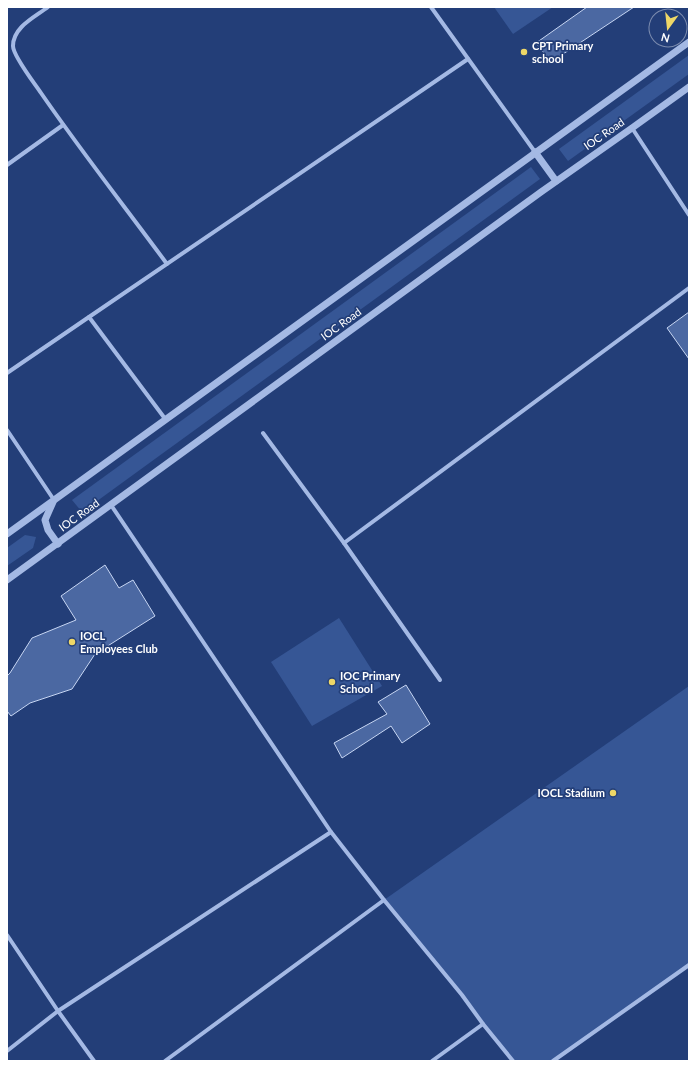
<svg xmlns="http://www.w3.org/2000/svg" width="696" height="1068" font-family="Lato,sans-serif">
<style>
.green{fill:#365695}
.building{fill:#4b68a2;stroke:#c7d6f3}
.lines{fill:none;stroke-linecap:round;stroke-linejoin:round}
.minor{stroke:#a4b9e4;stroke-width:4}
.tertiary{stroke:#a4b9e4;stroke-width:7}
.poi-dot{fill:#eed767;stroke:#233e78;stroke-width:1.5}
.labels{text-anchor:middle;stroke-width:3.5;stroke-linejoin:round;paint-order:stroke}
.poi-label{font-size:11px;font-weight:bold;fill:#fff;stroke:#233e78;text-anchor:start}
.street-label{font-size:11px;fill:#fff;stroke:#233e78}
</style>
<rect width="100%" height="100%" fill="#233e78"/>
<g class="green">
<polygon points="494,7 553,7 513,34"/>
<polygon points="689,55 689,74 568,161 559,149"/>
<polygon points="531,167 540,179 82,512 72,500"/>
<polygon points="25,535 36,537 33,548 7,566 7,548"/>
<polygon points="339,618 382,686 312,726 271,662"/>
<polygon points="689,686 689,965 553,1061 513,1061 384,900"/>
</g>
<g class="building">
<polygon points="587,7 634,7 551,62 536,43"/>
<polygon points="689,312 689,359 667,328"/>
<polygon points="105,565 119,588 133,580 155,616 95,654 72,689 30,703 11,716 7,711 7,676 10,673 32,638 76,620 61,596"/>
<polygon points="406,685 430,724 402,743 391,726 342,758 334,743 387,714 378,702"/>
</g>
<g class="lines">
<g class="minor">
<path d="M48 7C35 17 13 27 13 46 13 56 35 84 41 93 81 151 125 207 167 264"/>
<polyline points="431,7 535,152"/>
<polyline points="632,128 689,215"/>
<polyline points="7,165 63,125"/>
<polyline points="7,373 89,317"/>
<polyline points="166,420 89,317 468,59"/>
<polyline points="7,430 54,500"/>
<polyline points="263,433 344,543 689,288"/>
<polyline points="111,505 331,832 384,900 462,995 483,1024 513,1061"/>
<polyline points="344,543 440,680"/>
<polyline points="7,935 58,1011 94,1061"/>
<polyline points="7,1051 58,1011 331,832"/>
<polyline points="165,1061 384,900"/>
<polyline points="432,1061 483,1024"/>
<polyline points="553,1061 689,965"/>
</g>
<g class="tertiary">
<polyline points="535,152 556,181"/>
<polyline points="53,502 45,520 48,530 58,544"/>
<polyline points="7,534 689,42"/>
<polyline points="7,580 541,192 632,128 689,87"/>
</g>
</g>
<g class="poi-dot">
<circle cx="524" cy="52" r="4"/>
<circle cx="72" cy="642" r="4"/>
<circle cx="332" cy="682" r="4"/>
<circle cx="613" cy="793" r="4"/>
</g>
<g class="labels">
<g class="poi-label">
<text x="532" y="50">CPT Primary<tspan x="532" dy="13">school</tspan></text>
<text x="80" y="640">IOCL<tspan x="80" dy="13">Employees Club</tspan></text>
<text x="340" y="680">IOC Primary<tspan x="340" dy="13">School</tspan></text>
<text x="605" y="797" text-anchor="end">IOCL Stadium</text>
</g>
<g class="street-label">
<text transform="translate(604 134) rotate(-35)" y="4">IOC Road</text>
<text transform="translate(341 324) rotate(-36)" y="4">IOC Road</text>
<text transform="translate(79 515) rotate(-36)" y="4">IOC Road</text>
</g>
</g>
<rect width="696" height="1068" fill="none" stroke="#ffffff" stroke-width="16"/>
<g transform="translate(668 28) rotate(195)"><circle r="19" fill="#233e78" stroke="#7b8bae"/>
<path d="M0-3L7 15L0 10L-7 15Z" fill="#eed767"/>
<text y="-6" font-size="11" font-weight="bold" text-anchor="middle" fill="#ffffff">N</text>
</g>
</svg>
